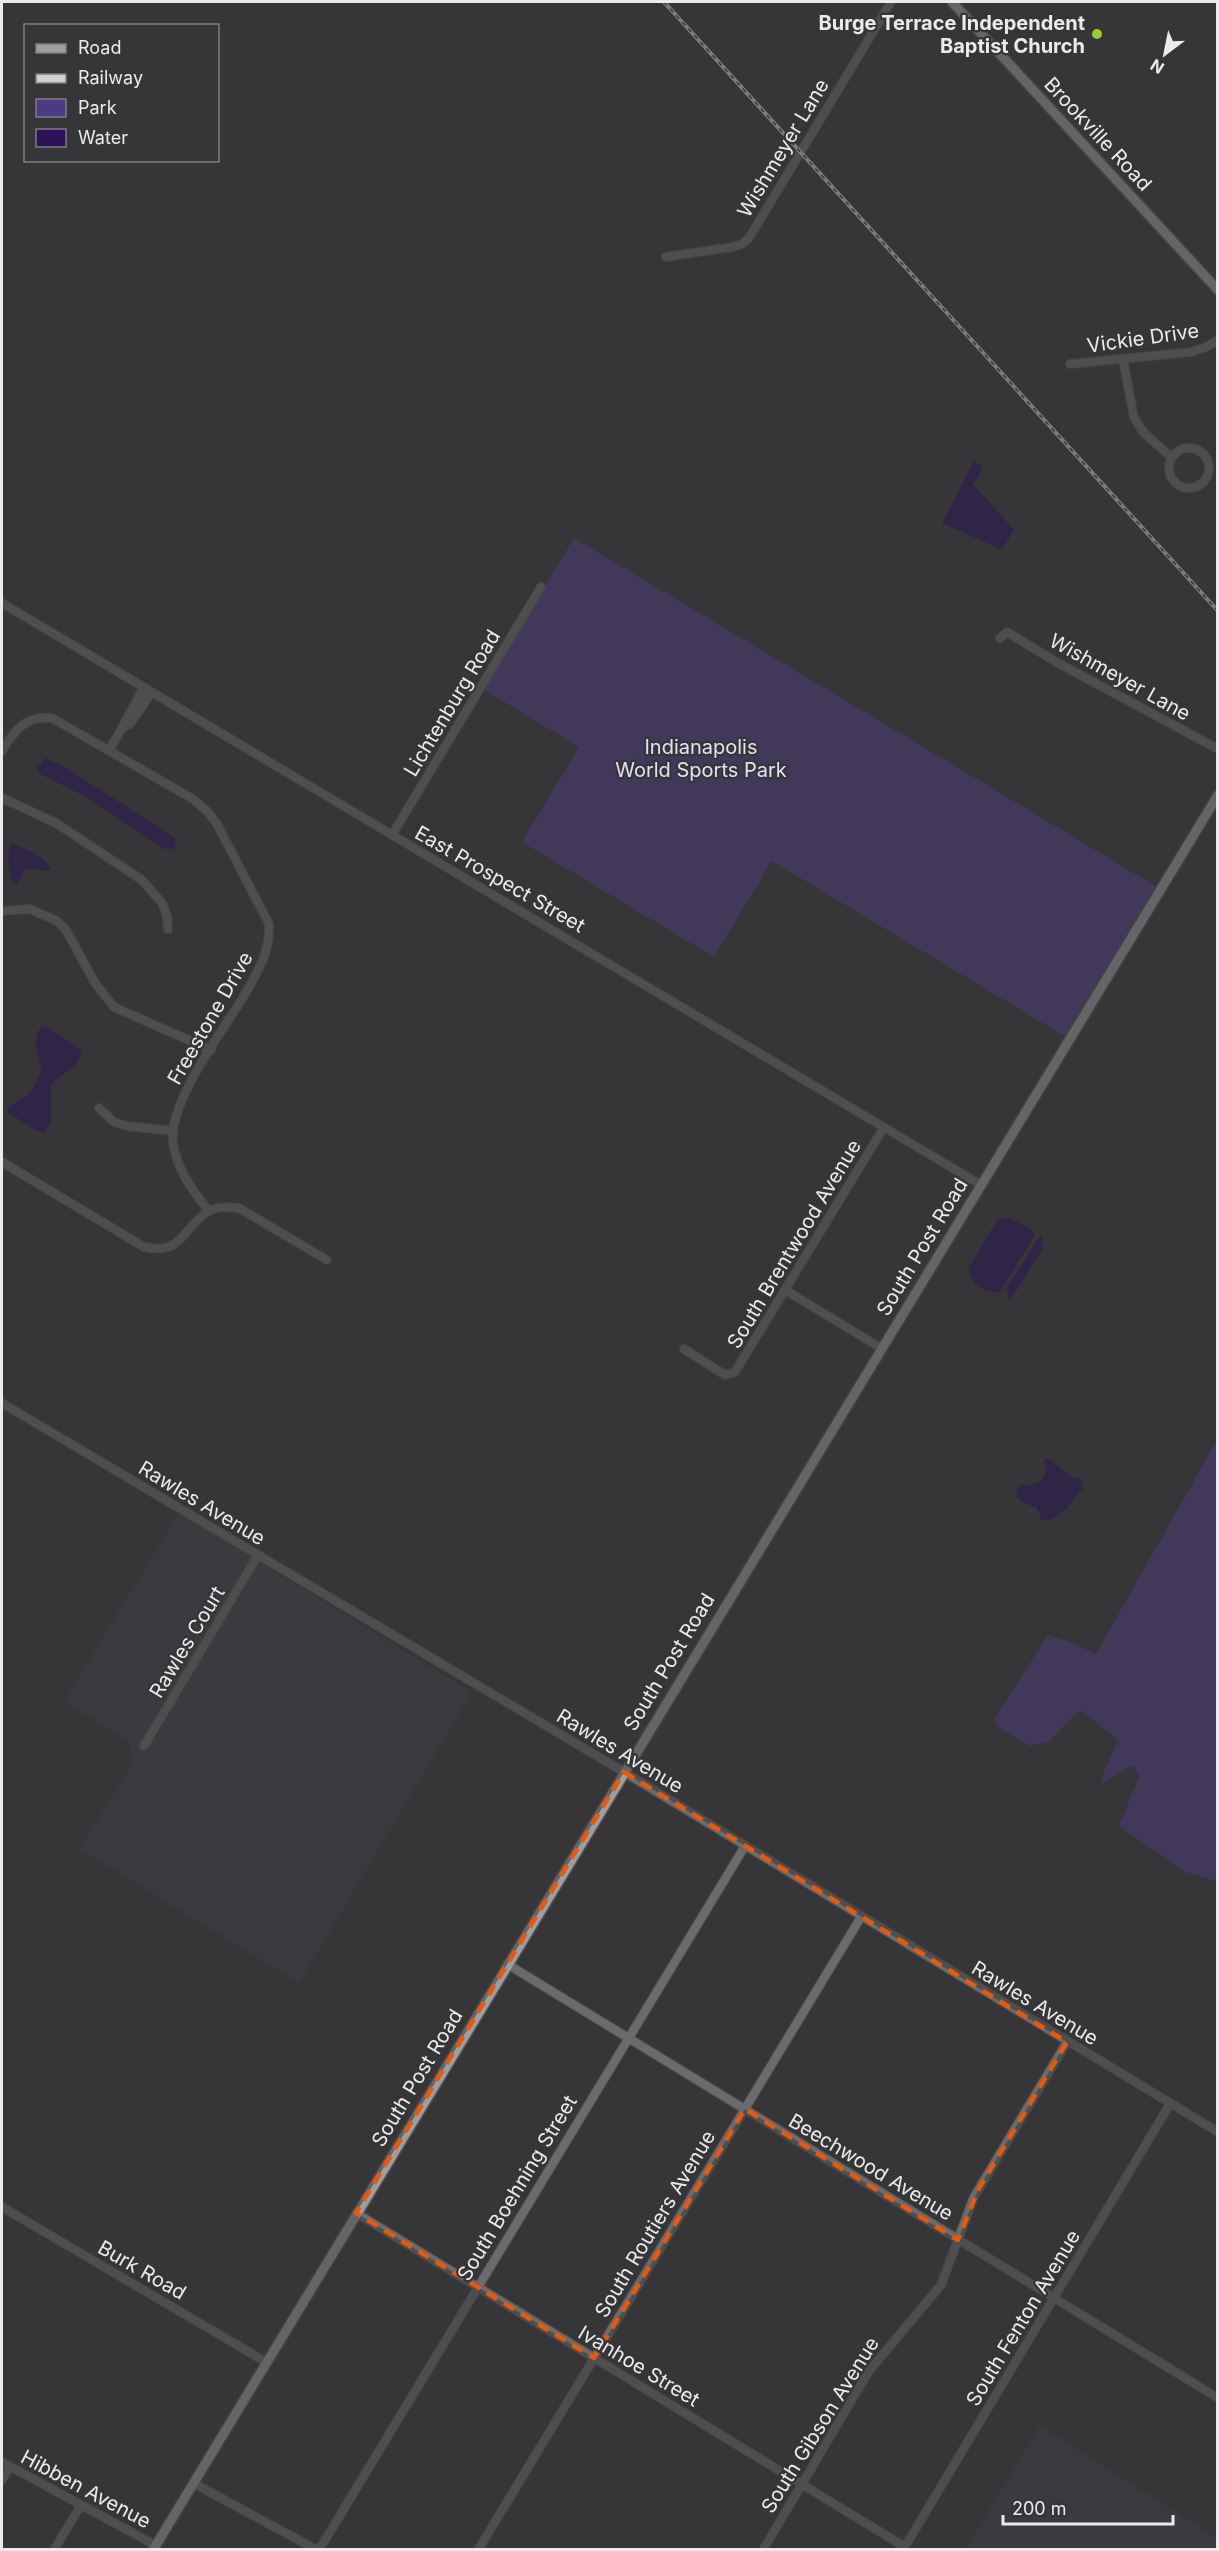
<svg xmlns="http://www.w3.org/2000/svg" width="1219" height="2551" font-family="Inter,sans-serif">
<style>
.built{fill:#403e47}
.green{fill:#4e3a83}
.water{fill:#2c1159}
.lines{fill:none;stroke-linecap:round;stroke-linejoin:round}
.minor-casing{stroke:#535356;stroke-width:10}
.major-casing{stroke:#535356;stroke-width:12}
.minor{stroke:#6b6a6c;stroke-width:8}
.major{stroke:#9e9da0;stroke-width:9}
.rail-casing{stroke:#d1d0d2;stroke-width:4}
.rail{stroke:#363639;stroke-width:1.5;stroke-dasharray:4.5;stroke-linecap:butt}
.marked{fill:none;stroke:#e8590c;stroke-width:4.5;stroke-dasharray:12 8;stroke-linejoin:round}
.poi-dot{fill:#99cb36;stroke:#363639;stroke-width:2}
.labels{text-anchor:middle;stroke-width:4.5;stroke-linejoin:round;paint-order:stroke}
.poi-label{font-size:20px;font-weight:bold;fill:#ebeaec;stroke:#363639;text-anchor:end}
.street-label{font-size:20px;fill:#ebeaec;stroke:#363639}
.park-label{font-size:20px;fill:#e3e0f6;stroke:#363639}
</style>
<rect width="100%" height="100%" fill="#363639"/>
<g class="built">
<polygon points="179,1513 472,1692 299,1983 80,1849 134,1761 129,1741 64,1701"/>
<polygon points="1040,2426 1217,2538 1217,2549 966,2549"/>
</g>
<g class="green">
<polygon points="574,538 1157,887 1066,1037 772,861 714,957 522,842 579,747 483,689"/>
<polygon points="1217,1440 1217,1881 1185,1872 1119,1826 1139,1777 1134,1766 1127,1768 1102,1783 1102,1776 1118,1740 1082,1711 1073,1716 1050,1741 1030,1746 996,1726 995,1718 1048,1635 1067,1641 1096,1654"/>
</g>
<g class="water">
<polygon points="974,461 981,466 982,470 973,484 1014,530 1002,550 942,523"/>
<polygon points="45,758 63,766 174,837 176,843 173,849 164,849 84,796 38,773 37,768"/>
<path d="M11 844C24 847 44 856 51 869L49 871 24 869 18 884H14C9 875 6 854 11 844Z"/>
<path d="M47 1027 81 1050 82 1054 75 1066 51 1084V1123L44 1133 37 1131 7 1112 9 1106C31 1093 31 1095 41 1071 40 1054 30 1044 40 1028Z"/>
<path d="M1008 1217 1032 1230 1034 1237 1000 1292C986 1295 967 1282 969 1267L997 1220Z"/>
<polygon points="1040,1236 1042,1238 1043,1248 1012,1298 1008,1300 1007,1287"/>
<path d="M1046 1457 1071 1476 1081 1479 1083 1488C1071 1503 1065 1515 1046 1521L1041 1519 1037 1508 1020 1501 1016 1495 1018 1487 1023 1483 1029 1486 1042 1480 1046 1470 1044 1459Z"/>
</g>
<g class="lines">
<g class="minor-casing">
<g id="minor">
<polyline points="666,257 733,247 742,244 749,238 891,2"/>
<polyline points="1123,359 1134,418 1144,433 1172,458"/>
<polyline points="1070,364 1191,352 1206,347 1218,340"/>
<circle cx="1189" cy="468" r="20"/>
<polyline points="2,603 981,1185"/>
<polyline points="1000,638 1007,632 1058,663 1218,749"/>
<polyline points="124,727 130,724 152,692"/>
<path d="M109 750C122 730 132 709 143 688"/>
<path d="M2 751C14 731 25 715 52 718L193 799 208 812 217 824 269 924C270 953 258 971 244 996 223 1030 168 1103 173 1142 176 1168 192 1190 208 1210"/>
<polyline points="2,798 56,823 142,880 162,903 167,916 168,929"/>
<polyline points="392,835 541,587"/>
<polyline points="2,911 30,909 57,921 66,930 95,983 114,1007 211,1050"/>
<polyline points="99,1108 114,1122 127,1126 173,1131"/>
<path d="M2 1162 144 1247C183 1255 182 1229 207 1212 215 1206 230 1207 239 1208L327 1260"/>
<polyline points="785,1290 881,1348"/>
<polyline points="684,1349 725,1375 735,1372 884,1127"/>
<polyline points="2,1403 624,1772 1218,2132"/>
<polyline points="144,1746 258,1555"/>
<polyline points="507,1964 1218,2398"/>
<polyline points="2,2207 266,2362"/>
<polyline points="356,2213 905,2547"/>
<polyline points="2,2462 155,2545"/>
<polyline points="2,2480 10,2467"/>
<polyline points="193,2483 317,2550"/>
<polyline points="54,2550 81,2505"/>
<polyline points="319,2550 745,1846"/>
<polyline points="478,2550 861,1917"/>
<polyline points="763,2550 869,2371 941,2285 974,2197 1067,2042"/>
<polyline points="903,2550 1170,2104"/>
</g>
</g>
<g class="major-casing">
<g id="major">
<polyline points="952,2 1218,290"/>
<polyline points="153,2550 1218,795"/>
</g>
</g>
<use href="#minor" class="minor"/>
<use href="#major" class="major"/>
<g class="rail-casing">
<polyline id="rail" points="664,2 1218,611"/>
</g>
<use href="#rail" class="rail"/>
</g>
<path d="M0 0H1219V2551H0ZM624 1772 1067 2042 978 2190 958 2240 745 2109 594 2358 356 2213Z" fill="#363639" fill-opacity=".55" fill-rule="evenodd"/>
<path class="marked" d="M624 1772 1067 2042 978 2190 958 2240 745 2109 594 2358 356 2213Z"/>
<circle class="poi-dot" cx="1097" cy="34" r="6"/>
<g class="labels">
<g class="poi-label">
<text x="1085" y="30">Burge Terrace Independent<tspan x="1085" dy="23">Baptist Church</tspan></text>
</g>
<g class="street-label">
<text transform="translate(1098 134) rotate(47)" y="7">Brookville Road</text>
<text transform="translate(783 148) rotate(-59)" y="7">Wishmeyer Lane</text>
<text transform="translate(1143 338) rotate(-8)" y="7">Vickie Drive</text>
<text transform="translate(1120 677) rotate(29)" y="7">Wishmeyer Lane</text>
<text transform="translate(452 703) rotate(-59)" y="7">Lichtenburg Road</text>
<text transform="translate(500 879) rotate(30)" y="7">East Prospect Street</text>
<text transform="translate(210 1018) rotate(-60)" y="7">Freestone Drive</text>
<text transform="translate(794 1244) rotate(-59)" y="7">South Brentwood Avenue</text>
<text transform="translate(922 1247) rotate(-59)" y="7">South Post Road</text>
<text transform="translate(202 1503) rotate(31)" y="7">Rawles Avenue</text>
<text transform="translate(187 1642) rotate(-59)" y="7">Rawles Court</text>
<text transform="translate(669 1662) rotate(-59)" y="7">South Post Road</text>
<text transform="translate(620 1751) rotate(31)" y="7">Rawles Avenue</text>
<text transform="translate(1035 2003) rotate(31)" y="7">Rawles Avenue</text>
<text transform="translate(417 2078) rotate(-59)" y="7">South Post Road</text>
<text transform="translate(871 2167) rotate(31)" y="7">Beechwood Avenue</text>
<text transform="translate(517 2188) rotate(-59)" y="7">South Boehning Street</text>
<text transform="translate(655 2224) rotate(-59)" y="7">South Routiers Avenue</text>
<text transform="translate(142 2270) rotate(30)" y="7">Burk Road</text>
<text transform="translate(1023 2318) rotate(-59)" y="7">South Fenton Avenue</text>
<text transform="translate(639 2366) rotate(31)" y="7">Ivanhoe Street</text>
<text transform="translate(820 2425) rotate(-58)" y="7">South Gibson Avenue</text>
<text transform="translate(86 2489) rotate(28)" y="7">Hibben Avenue</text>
</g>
<g class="park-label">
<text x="701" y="754">Indianapolis<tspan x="701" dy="23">World Sports Park</tspan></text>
</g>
</g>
<rect width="1219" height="2551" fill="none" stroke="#ebeaec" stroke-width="6"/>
<rect x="24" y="24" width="195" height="138" fill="#363639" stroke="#7e7e81" stroke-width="1.5"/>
<rect x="36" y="44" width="30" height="9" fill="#9e9da0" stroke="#7e7e81" stroke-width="1.5"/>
<text x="78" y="54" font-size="18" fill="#ebeaec">Road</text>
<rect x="36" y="74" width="30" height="9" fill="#d1d0d2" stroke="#7e7e81" stroke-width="1.5"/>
<text x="78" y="84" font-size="18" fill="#ebeaec">Railway</text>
<rect x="36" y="99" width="30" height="18" fill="#4e3a83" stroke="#7e7e81" stroke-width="1.5"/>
<text x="78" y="114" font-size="18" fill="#ebeaec">Park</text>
<rect x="36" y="129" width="30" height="18" fill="#2c1159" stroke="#7e7e81" stroke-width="1.5"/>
<text x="78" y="144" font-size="18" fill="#ebeaec">Water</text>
<g transform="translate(1165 54) rotate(212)" stroke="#363639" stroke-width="4.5" paint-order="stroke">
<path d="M0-4.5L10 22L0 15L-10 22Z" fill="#ebeaec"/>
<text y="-9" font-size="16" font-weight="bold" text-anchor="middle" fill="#ebeaec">N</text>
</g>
<path d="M1003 2515v9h170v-9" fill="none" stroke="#ebeaec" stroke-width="3"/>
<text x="1012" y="2515" font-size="18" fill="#ebeaec" stroke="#363639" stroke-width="4.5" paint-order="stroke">200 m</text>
</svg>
